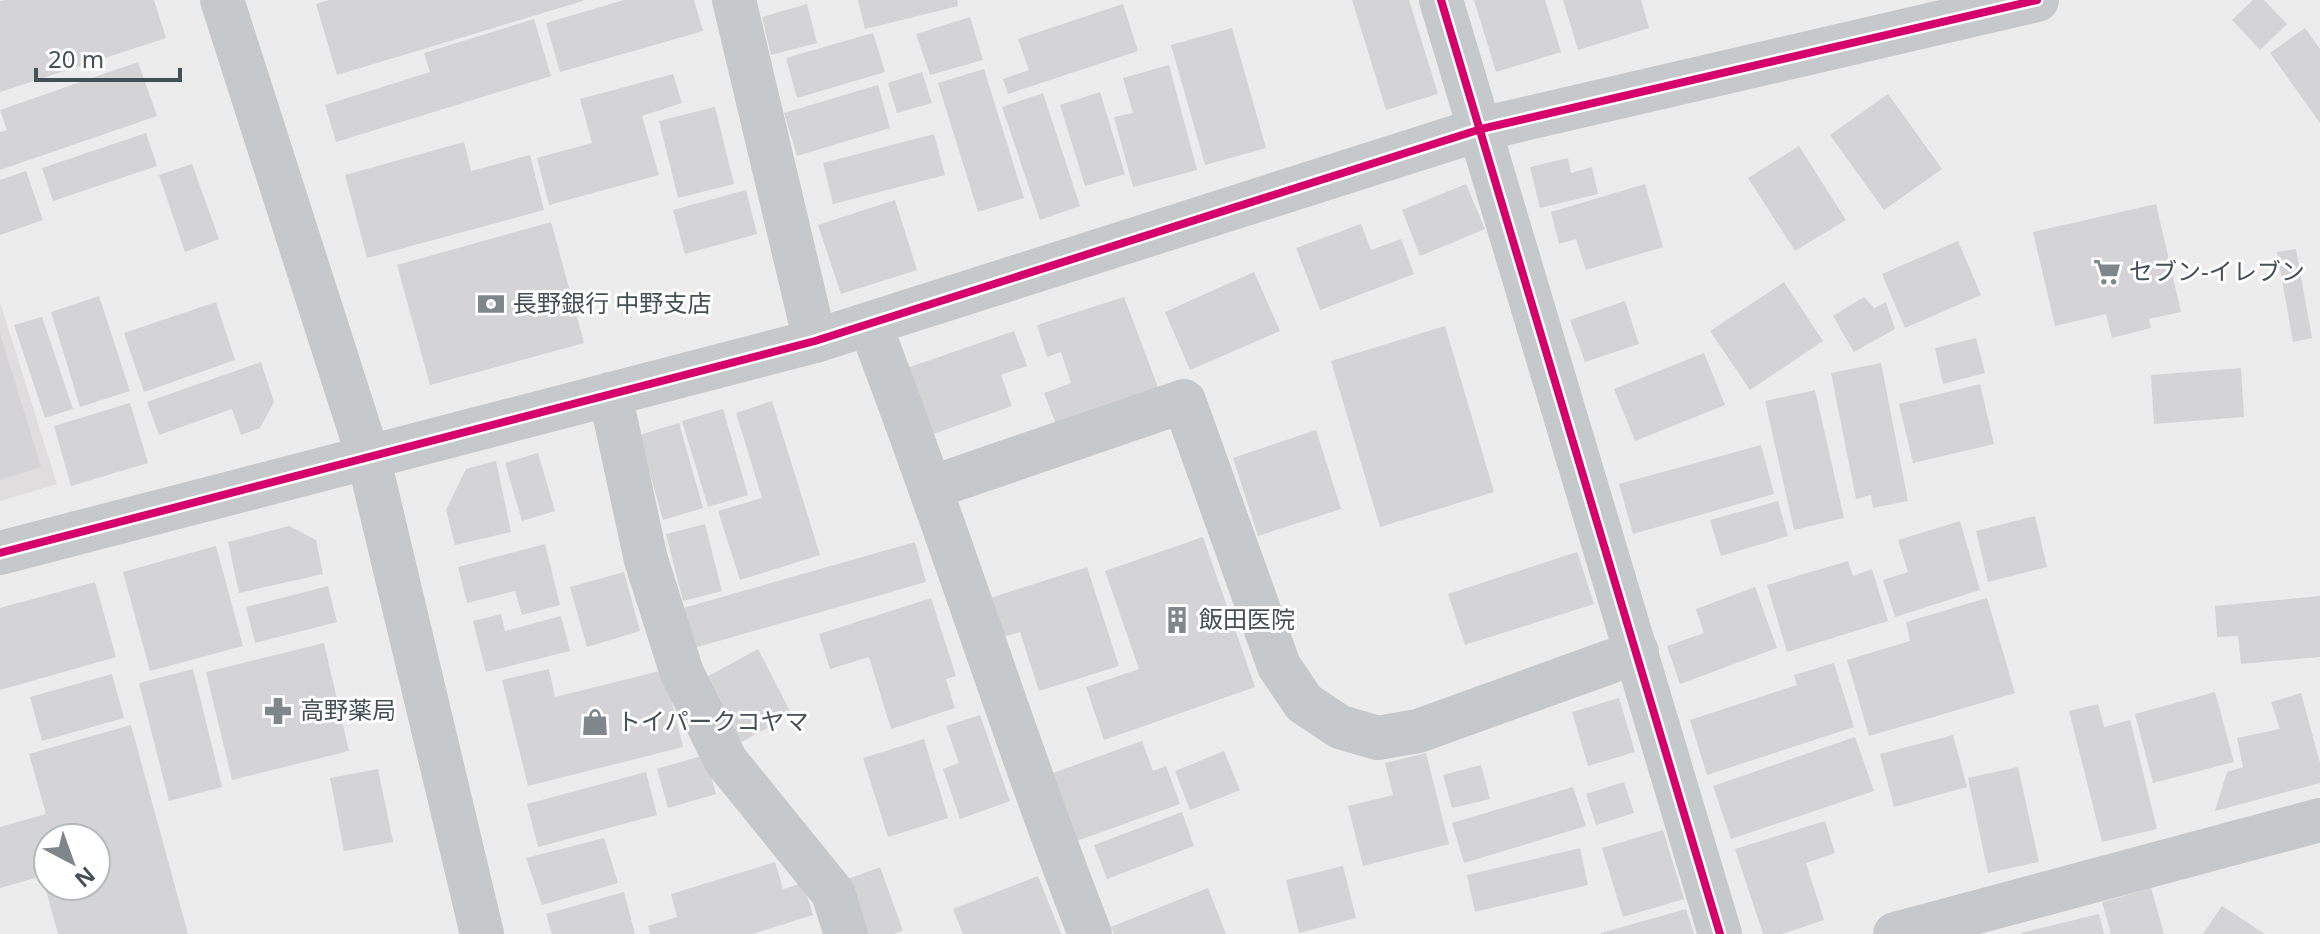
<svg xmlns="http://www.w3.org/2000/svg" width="2320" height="934" font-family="'Noto Sans','Noto Sans JP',sans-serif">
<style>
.education{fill:#dfddde}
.building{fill:#d4d4d6;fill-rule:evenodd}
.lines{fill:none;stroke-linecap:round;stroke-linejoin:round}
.minor{stroke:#c6c9cb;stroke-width:44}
.cycleway-casing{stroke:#fff;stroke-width:13}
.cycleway{stroke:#d6006c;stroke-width:8}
.labels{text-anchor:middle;stroke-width:6;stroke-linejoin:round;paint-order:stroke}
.poi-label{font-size:24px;fill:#445058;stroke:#fff;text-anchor:start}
</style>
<rect width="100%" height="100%" fill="#edecec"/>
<polygon class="education" points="0,302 57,484 0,501"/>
<g class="building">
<polygon points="5,0 154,0 166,38 0,92 0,1"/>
<polygon points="329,0 583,0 583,1 337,75 316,4"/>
<polygon points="624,0 694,0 703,31 560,72 546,23"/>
<polygon points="858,0 957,0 958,6 865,29"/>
<polygon points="1352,0 1409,0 1438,94 1386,110"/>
<polygon points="1474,0 1545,0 1561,52 1496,72"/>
<polygon points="1563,0 1641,0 1649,28 1578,50"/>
<polygon points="2253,0 2264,0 2287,24 2260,50 2232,20"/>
<polygon points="807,4 817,43 771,55 762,17"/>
<polygon points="1123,4 1138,51 1008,94 1003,79 1029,70 1018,39"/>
<polygon points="970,17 983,60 930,75 916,34"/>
<polygon points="534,19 551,76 336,142 325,105 430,72 424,53"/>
<polygon points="1232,28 1266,148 1205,165 1171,45"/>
<polygon points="2305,28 2320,49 2320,123 2270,53"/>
<polygon points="873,33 885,72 797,98 786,58"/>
<polygon points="138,62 157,116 0,170 0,132 7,130 0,110"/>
<polygon points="1169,65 1197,170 1133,187 1114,117 1133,113 1123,78"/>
<polygon points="984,69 1024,198 978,212 938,83"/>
<polygon points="922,72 932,103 897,113 888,83"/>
<polygon points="673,74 682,103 642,116 659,175 549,205 537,158 592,143 580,99"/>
<polygon points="878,85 890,128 797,156 784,113"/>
<polygon points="1100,92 1125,174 1085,186 1060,105"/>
<polygon points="1043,93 1080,206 1040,220 1002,107"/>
<polygon points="1888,94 1942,169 1884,210 1830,135"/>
<polygon points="715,107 734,184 678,198 659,121"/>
<polygon points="146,133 157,166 53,201 42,168"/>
<polygon points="934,134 945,175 833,204 823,163"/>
<polygon points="464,142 471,171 530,155 544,210 367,258 345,175"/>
<polygon points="1799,146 1846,220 1795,251 1748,178"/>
<polygon points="1568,158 1571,173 1592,167 1598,194 1540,208 1530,167"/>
<polygon points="192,164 219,239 185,252 159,175"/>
<polygon points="26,171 43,220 0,235 0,180"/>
<polygon points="1466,184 1485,229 1420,256 1402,210"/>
<polygon points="1645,184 1663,247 1586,270 1576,239 1559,244 1551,212"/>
<polygon points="746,190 757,234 685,254 673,210"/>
<polygon points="895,200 917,270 841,294 818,225"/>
<polygon points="2156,204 2181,312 2149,319 2151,328 2112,338 2106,314 2055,326 2033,232"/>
<polygon points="551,222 584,343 430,385 397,265"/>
<polygon points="1361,224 1371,250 1401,239 1414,274 1320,310 1296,248"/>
<polygon points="1958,241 1981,295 1905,328 1882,274"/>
<polygon points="2296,249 2312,338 2293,342 2277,252"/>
<polygon points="1254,272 1280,331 1190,370 1165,312"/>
<polygon points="1784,282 1823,341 1750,390 1710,331"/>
<polygon points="99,296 130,391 80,407 51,312"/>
<polygon points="1124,297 1159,390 1057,427 1044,393 1071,383 1061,352 1047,357 1037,325"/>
<polygon points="1864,297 1874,308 1886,302 1895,329 1854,352 1833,316"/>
<polygon points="1625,301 1639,344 1585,362 1570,320"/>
<polygon points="216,302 235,360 144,392 124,333"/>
<polygon points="42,317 73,409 45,418 14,325"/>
<polygon points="1445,326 1494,492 1380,527 1331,361"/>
<polygon points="1014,331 1027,366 1001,375 1012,406 928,436 904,369"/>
<polygon points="0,333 41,467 0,480"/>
<polygon points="1976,338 1985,373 1943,384 1935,348"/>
<polygon points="1704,353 1725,405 1635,441 1614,389"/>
<polygon points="261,362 274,402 260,428 241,435 232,409 159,435 147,402"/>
<polygon points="1881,363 1908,501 1873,508 1871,495 1856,499 1831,373"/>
<polygon points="2241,368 2244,417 2154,424 2151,375"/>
<polygon points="1980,384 1994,444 1913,463 1899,404"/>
<polygon points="1815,390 1844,518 1794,530 1765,401"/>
<polygon points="772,401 820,555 740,580 718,511 762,498 736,413"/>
<polygon points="130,403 148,463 71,486 54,426"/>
<polygon points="723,409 748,495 708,507 682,421"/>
<polygon points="679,423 703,508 663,520 639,435"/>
<polygon points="1316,430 1341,509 1258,536 1233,458"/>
<polygon points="1761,445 1774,494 1633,534 1619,484"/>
<polygon points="538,453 555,511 522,521 505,463"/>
<polygon points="496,461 511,532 455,545 446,510 466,469"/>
<polygon points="1778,501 1788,536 1721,556 1710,520"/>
<polygon points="2035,516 2047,567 1988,582 1976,531"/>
<polygon points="1960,521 1980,590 1895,617 1883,580 1908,572 1898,540"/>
<polygon points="705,524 722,591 683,601 666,534"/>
<polygon points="289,526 316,540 323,574 239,593 228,542"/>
<polygon points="1203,537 1255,687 1104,740 1086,687 1139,669 1105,571"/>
<polygon points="915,542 926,582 687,650 676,610"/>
<polygon points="545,544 560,605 522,615 515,591 467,603 458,567"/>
<polygon points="216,546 243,646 150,671 123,572"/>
<polygon points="1577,552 1594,604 1465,645 1448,594"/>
<polygon points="1848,561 1853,576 1872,569 1888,621 1787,652 1767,585"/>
<polygon points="1087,567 1119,666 1039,691 1020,632 999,638 987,599"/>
<polygon points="624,572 640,631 587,647 570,587"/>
<polygon points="95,582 116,657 0,690 0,608"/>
<polygon points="328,586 337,622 255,643 246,607"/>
<polygon points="1755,587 1777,648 1680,684 1667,646 1704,633 1696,609"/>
<polygon points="2320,596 2320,657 2241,664 2238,636 2217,637 2215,606"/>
<polygon points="931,598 956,676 946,679 955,708 891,729 869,657 830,669 819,634"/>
<polygon points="1987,598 2015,693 1869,736 1847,660 1910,641 1906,622"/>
<polygon points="501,614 505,631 561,616 570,651 486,672 473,621"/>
<polygon points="324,643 349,751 232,780 206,672"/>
<polygon points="758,649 792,715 737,744 703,679"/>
<polygon points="1834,663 1854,727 1707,775 1690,720 1797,685 1794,675"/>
<polygon points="193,669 222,787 169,801 139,683"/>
<polygon points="549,669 555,697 664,670 683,747 528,786 502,680"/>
<polygon points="112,674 124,718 42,741 30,697"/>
<polygon points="2215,692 2234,762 2153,783 2135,714"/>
<polygon points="2301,693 2320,763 2320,783 2215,811 2227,772 2243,767 2237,738 2280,729 2271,702"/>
<polygon points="1619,698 1635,752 1588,766 1572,712"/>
<polygon points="2098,704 2104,727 2130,720 2157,829 2102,842 2069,711"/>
<polygon points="980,715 1010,801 960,819 943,769 959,763 946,726"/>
<path d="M131 725 188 934H58L42 876 0 888V827L46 814 29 754ZM48 838H96V886H48Z"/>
<polygon points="1953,735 1967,787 1894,807 1880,754"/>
<polygon points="1855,737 1874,791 1731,839 1713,786"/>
<polygon points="924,739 948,818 888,837 863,758"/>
<polygon points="1142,741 1153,771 1166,766 1180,804 1074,842 1050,774"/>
<polygon points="1224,751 1240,790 1190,810 1175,771"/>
<polygon points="1426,753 1449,844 1363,866 1348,806 1393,795 1385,763"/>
<polygon points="705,755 716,794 668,808 657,769"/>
<polygon points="1481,765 1490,799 1452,808 1443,775"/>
<polygon points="2018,767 2039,862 1988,873 1968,778"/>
<polygon points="378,769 393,842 344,851 330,778"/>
<polygon points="646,772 657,815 538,847 527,804"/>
<polygon points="1624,782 1634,813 1596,825 1586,794"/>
<polygon points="1573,787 1586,826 1464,863 1452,823"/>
<polygon points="1182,812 1194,846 1107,879 1094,845"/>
<polygon points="1825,821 1835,853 1806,863 1824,920 1782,934 1763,934 1735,849"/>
<polygon points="1663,830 1684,899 1623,917 1602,848"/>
<polygon points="604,838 618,883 542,905 526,858"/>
<polygon points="1580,848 1588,885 1475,912 1467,875"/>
<polygon points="775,862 783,889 803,883 813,915 752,934 650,934 648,926 677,917 671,894"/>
<polygon points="1343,866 1356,918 1299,933 1286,880"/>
<polygon points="880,867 903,931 894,934 868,934 848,879"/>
<polygon points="1038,876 1061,934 963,934 953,909"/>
<polygon points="1208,888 1226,934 1114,934 1111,927"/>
<polygon points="2151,888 2164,934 2111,934 2102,902"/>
<polygon points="624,892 635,934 552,934 546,914"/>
<polygon points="2222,906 2265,934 2203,934"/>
<polygon points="1686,909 1694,934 1601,934 1601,933"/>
<polygon points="2099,914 2104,934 2021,934 2021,933"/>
</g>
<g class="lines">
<g class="minor">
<polyline points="222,0 368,456 482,934"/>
<polyline points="734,0 815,341"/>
<polyline points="1441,0 1720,934"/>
<path d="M870 325C948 526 1011 732 1090 934"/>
<polyline points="610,394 646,560 682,673 726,761 833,893 846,934"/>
<polyline points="933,487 1184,401 1279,666 1304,703 1340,727 1378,738 1418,731 1637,652"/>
<polyline points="0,553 815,341 1481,129 2037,0"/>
<polyline points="1895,934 2320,820"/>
</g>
<g class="cycleway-casing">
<g id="cycleway">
<polyline points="1441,0 1720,934"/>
<polyline points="0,553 815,341 1481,129 2037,0"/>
</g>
</g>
<use href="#cycleway" class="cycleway"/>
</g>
<defs>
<g id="supermarket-bare" transform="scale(2.16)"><path d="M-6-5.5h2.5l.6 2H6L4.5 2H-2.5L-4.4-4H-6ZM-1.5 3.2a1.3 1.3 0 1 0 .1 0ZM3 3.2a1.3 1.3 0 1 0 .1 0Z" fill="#7f878c" stroke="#fff" stroke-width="2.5" paint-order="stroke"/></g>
<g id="bank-bare" transform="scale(2.16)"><path d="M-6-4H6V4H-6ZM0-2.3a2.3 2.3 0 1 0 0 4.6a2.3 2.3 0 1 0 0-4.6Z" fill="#7f878c" stroke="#fff" stroke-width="2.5" paint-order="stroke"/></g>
<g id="building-bare" transform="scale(2.16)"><path d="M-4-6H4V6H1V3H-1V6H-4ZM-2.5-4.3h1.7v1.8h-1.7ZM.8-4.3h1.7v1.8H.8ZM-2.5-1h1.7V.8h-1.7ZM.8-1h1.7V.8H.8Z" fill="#7f878c" stroke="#fff" stroke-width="2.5" paint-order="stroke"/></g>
<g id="pharmacy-bare" transform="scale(2.16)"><path d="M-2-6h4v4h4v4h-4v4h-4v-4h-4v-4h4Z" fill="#7f878c" stroke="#fff" stroke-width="2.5" paint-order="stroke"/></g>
<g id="shop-bare" transform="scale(2.16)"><path d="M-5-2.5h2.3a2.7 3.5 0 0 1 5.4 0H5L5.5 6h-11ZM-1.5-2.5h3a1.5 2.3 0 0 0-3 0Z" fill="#7f878c" stroke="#fff" stroke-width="2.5" paint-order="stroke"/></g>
</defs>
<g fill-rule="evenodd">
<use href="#supermarket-bare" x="2107" y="272"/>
<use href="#bank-bare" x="491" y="304"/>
<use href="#building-bare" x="1177" y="620"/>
<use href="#pharmacy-bare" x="278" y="711"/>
<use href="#shop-bare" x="595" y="722"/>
</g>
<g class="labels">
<g class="poi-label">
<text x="2129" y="280">セブン-イレブン</text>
<text x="513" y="312">長野銀行 中野支店</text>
<text x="1199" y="628">飯田医院</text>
<text x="300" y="719">高野薬局</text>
<text x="617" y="730">トイパークコヤマ</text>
</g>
</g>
<g transform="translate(72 862) rotate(139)"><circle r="38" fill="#ffffff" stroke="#b4b9bc" stroke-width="2"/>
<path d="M0-6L14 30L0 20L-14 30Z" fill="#7f878c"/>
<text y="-12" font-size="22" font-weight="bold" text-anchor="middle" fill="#445058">N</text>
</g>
<path d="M36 68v12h144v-12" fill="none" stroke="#445058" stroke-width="4"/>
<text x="48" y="68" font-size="24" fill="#445058" stroke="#ffffff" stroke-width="6" paint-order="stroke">20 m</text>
</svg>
